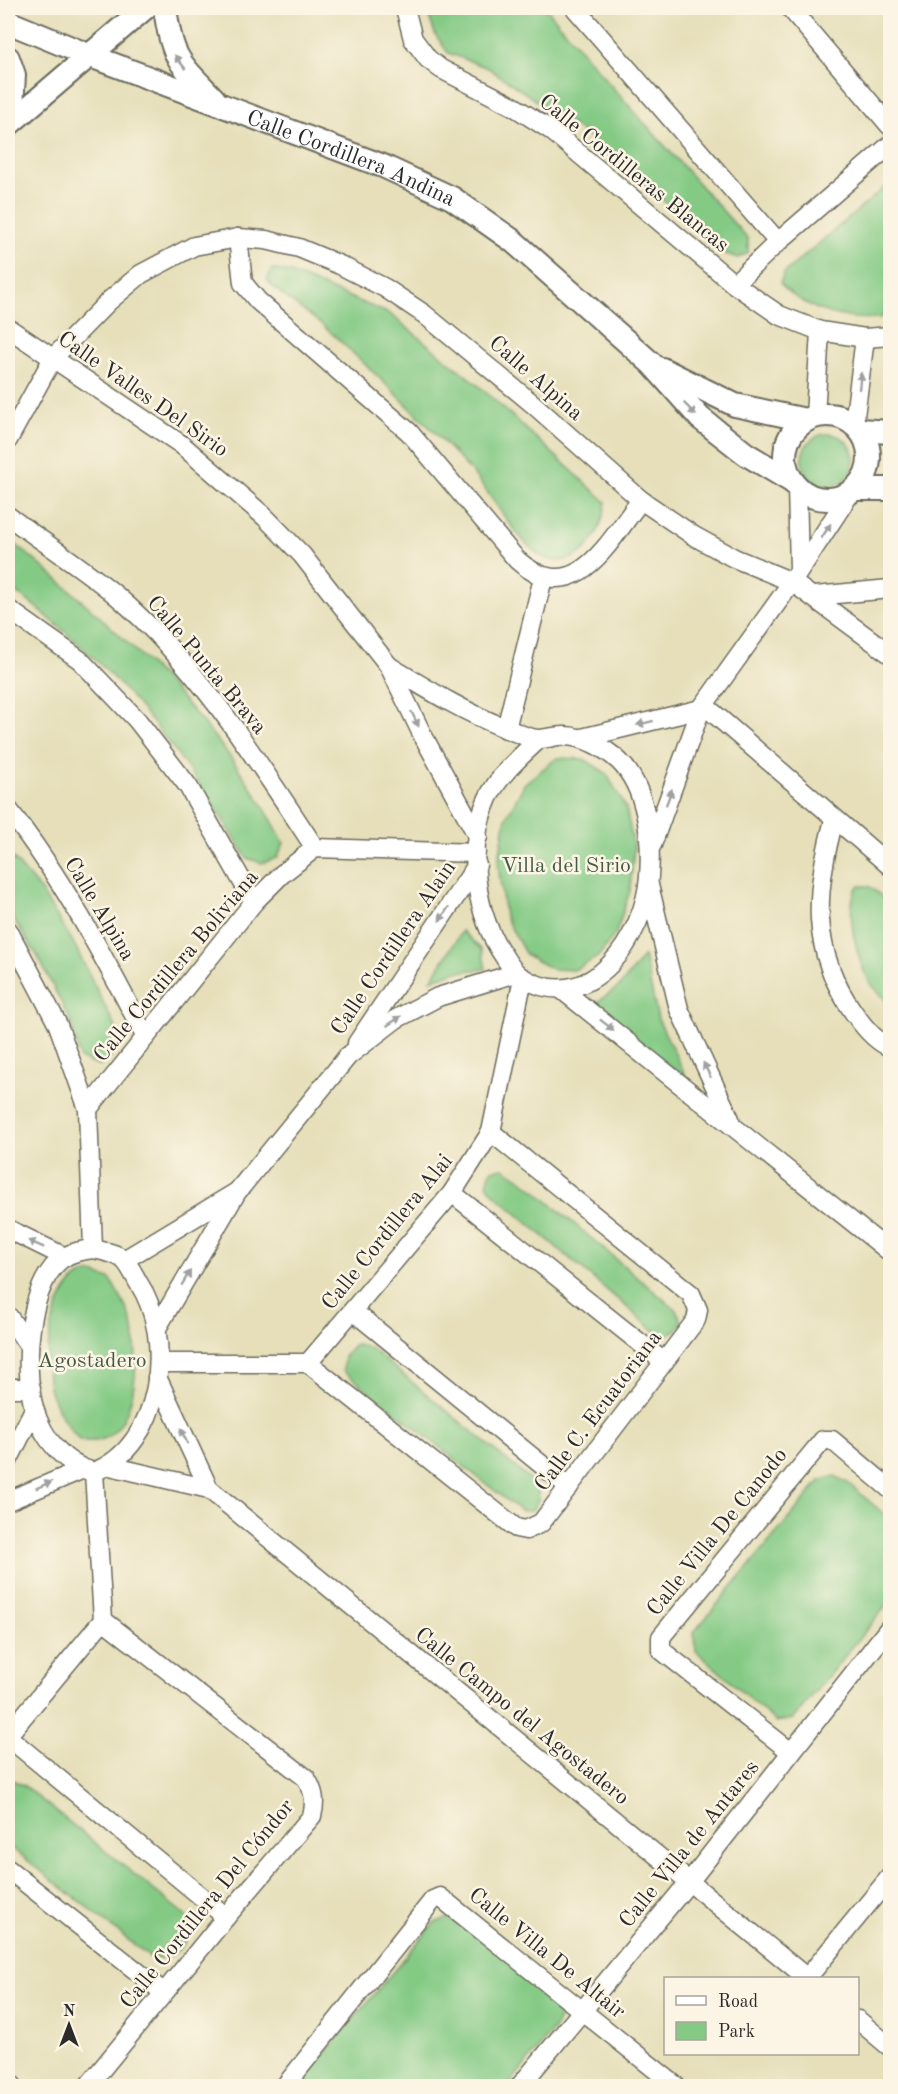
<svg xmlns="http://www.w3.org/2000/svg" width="898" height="2094" font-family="'Old Standard TT',serif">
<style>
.green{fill:#84ca85;stroke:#587a58;stroke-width:1.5}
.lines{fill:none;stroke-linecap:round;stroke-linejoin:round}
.minor-casing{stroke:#6c6a5d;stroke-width:21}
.tertiary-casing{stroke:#6c6a5d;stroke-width:26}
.minor{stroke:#fff;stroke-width:18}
.tertiary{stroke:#fff;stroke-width:22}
.oneway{fill:#a0a0a0}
.labels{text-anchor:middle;stroke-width:5;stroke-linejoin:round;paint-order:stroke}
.street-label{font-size:22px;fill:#2b2b2b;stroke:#fcf5e5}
.park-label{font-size:22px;fill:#465b46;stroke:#fcf5e5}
</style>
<rect width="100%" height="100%" fill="#fcf5e5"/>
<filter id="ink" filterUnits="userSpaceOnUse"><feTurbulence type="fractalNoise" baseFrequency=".0167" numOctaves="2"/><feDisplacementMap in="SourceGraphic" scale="12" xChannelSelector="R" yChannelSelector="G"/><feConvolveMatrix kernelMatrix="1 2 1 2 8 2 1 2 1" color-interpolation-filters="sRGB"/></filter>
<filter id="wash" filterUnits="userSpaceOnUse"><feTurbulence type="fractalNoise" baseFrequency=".008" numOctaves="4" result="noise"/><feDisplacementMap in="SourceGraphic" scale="24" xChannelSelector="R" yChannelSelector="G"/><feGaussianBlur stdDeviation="1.35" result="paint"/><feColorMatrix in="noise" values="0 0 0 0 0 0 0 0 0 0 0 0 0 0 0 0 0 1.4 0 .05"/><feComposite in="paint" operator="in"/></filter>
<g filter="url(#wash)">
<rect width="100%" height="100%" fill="#e6dfba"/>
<g class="green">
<polygon points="426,8 546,8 607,81 748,239 748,253 738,258 724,253 590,137 488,68 448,53 435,34"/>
<path d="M890 183V316C852 324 806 312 780 283L784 273Z"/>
<path d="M272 269 291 273 390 314 478 385 606 502C603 529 585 566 551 560 524 555 494 498 476 477 429 424 379 377 327 329 308 312 284 300 267 280Z"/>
<circle cx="828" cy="460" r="26"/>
<path d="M8 538C113 624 221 720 284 843L277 858 262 863 247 858C196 775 140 696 65 632 47 616 28 599 8 587Z"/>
<polygon points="557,758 584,759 606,773 626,808 634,848 630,891 616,933 598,957 574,970 552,969 526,955 505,917 498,864 506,818 525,783"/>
<path d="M8 852 41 891 73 942 118 1032C118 1051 115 1056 99 1066L80 1059 72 1024 38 957 8 911Z"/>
<path d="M858 886H869L890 903V1005C884 998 877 991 871 984 857 962 843 908 858 886Z"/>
<polygon points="462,931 482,950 486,969 453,972 431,980"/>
<polygon points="644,956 658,1019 689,1082 594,1004 620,986"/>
<polygon points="504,1168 525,1182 676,1310 682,1321 677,1330 665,1336 655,1331 494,1194 487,1184 491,1170"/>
<path d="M92 1273 110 1279C117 1292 127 1306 131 1320 140 1352 139 1423 103 1439 96 1442 87 1441 80 1441 67 1427 58 1412 51 1394 41 1364 51 1295 79 1277 82 1274 88 1274 92 1273Z"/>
<polygon points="354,1345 369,1347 537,1485 539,1498 532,1511 522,1511 514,1506 343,1371 344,1357"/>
<polygon points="835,1476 848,1483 890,1519 890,1601 793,1719 776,1722 696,1651 694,1632 820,1481"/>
<path d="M8 1778 23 1785 191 1920C191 1943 173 1963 150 1957L8 1845Z"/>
<polygon points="448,1918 473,1929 557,2001 560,2015 555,2028 508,2086 297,2086 434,1923"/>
</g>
</g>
<g filter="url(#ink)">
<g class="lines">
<g class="minor-casing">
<g id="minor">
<polyline points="405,8 413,39 428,59 441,69 513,106 552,131 734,284 779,315 820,331 865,338 890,336"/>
<polyline points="575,8 778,242"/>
<polyline points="790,8 890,126"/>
<path d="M238 238 243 283 258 301 409 432 517 560C575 611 608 542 641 500"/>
<polyline points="734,284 778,242 890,145"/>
<polyline points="8,328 182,445 265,517 302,555 389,666 422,734 478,837"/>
<polyline points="815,416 820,331"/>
<polyline points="854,424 865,338"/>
<polyline points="8,440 53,358 109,301 141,274 194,246 238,238 266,240 299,248 340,265 385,288 424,314 533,404 641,500 694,536 734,558 792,582 890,654"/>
<polyline points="797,486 799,569"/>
<path d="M8 516C44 543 84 568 118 597 199 667 257 760 315 848"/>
<polyline points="815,596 890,589"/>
<polyline points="8,609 80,660 137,720 188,786 254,902"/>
<path d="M389 666C427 689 464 712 505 728 515 732 529 739 539 739 548 739 557 735 566 736 585 737 605 748 619 761 647 788 652 839 649 876 645 936 591 1018 523 978 515 974 510 966 505 958 475 915 465 847 488 798 499 775 520 757 538 740"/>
<polyline points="704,705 890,866"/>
<polyline points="506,729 543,578"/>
<polyline points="582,738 701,709"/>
<path d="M8 809C63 879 104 957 145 1036"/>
<path d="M834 820C815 890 809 950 854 1013 863 1026 876 1042 890 1047"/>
<polyline points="652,845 701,709 792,582 851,492"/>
<polyline points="649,885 679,1009 730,1119"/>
<polyline points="8,930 58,1025 88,1109 93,1249"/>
<polyline points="561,989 890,1252"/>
<polyline points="357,1043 477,865"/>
<polyline points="88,1109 254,902 282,874 315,848 476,853"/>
<polyline points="452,1193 664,1362"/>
<polyline points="8,1229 65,1257"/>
<path d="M93 1249C103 1251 115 1253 123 1259 129 1264 134 1275 138 1282 176 1339 162 1445 94 1472 64 1465 42 1437 34 1408 23 1369 27 1279 66 1256 74 1252 84 1250 93 1249Z"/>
<polyline points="124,1260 235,1193"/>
<polyline points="353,1311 569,1487"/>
<polyline points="8,1316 29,1346"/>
<polyline points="157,1328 237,1192 348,1056 396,1019 438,997 516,973"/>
<polyline points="159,1363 308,1363 452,1193 491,1132 523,978"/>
<polyline points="308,1363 516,1528 526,1530 541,1523 696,1320 698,1310 691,1294 491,1132"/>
<polyline points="157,1377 209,1489 807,1978"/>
<polyline points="8,1388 31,1388"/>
<polyline points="8,1461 34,1409"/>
<polyline points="110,1466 209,1489"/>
<polyline points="8,1501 81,1470"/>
<polyline points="8,1735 103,1620"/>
<polyline points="8,1737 226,1917"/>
<polyline points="791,1752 661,1650 661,1637 823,1440 832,1440 890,1489"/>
<polyline points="8,1869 163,1992"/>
<polyline points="807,1978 890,1877"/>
<polyline points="858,2020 890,2047"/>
<polyline points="8,2082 13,2086"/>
<path d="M88 2086 226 1917 312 1816C316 1801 314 1791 306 1778L103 1620 94 1472"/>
<polyline points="285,2086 433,1900 440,1897 676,2086"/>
<polyline points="520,2086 689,1882 890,1627"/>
</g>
</g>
<g class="tertiary-casing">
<g id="tertiary">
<path d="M165 8C172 60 179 62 214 99"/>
<path id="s1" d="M8 22 88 55 383 166 452 198 513 241 652 364 700 418 746 454 793 482"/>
<polyline points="8,58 14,75 11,122"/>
<polyline points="8,125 145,8"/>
<polyline points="662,369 735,405 806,420"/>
<circle cx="827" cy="457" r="42"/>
<polyline points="860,430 890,432"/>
<polyline points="855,489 890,489"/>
</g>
</g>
<use href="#minor" class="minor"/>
<use href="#tertiary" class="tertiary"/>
</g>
<defs><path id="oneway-solid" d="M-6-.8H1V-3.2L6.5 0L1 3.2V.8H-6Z" transform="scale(1.5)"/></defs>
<g class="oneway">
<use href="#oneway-solid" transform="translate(180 62) rotate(-128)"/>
<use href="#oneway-solid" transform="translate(860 381) rotate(-83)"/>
<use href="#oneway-solid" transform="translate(690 409) rotate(45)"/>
<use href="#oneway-solid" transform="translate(826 531) rotate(-57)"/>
<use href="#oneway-solid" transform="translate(415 719) rotate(64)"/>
<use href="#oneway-solid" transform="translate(645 723) rotate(166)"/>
<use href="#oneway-solid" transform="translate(669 797) rotate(-70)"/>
<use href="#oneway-solid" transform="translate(444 914) rotate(124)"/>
<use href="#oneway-solid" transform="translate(394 1021) rotate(-34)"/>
<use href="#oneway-solid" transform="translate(607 1025) rotate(38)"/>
<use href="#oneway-solid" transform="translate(707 1070) rotate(-116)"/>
<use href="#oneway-solid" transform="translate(36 1244) rotate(-156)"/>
<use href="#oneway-solid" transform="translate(186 1278) rotate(-59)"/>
<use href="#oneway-solid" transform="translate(184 1436) rotate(-115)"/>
<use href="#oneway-solid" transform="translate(44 1485) rotate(-23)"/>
</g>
</g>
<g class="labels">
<g class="street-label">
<text dy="8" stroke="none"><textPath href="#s1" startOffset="369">Calle Cordillera Andina</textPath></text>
<text transform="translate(635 172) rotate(39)" y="8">Calle Cordilleras Blancas</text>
<text transform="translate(537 377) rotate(41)" y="8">Calle Alpina</text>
<text transform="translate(144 393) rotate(35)" y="8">Calle Valles Del Sirio</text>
<text transform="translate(208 664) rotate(50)" y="8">Calle Punta Brava</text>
<text transform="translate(101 908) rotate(59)" y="8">Calle Alpina</text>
<text transform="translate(392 947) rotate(-56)" y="8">Calle Cordillera Alain</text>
<text transform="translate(175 965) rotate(-50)" y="8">Calle Cordillera Boliviana</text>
<text transform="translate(386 1231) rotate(-51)" y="8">Calle Cordillera Alai</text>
<text transform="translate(597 1410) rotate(-53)" y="8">Calle C. Ecuatoriana</text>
<text transform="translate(716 1531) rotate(-51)" y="8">Calle Villa De Canodo</text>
<text transform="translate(523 1715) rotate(39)" y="8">Calle Campo del Agostadero</text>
<text transform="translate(688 1843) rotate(-51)" y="8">Calle Villa de Antares</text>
<text transform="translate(206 1903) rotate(-51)" y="8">Calle Cordillera Del Cóndor</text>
<text transform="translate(548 1952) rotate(39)" y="8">Calle Villa De Altair</text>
</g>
<g class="park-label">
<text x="566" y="872">Villa del Sirio</text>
<text x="92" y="1367">Agostadero</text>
</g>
</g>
<rect width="898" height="2094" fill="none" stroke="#fcf5e5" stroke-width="30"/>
<rect x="664" y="1977" width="195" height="78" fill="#fcf5e5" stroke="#a8a49b" stroke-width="1.5"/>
<rect x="676" y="1996" width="30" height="9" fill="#ffffff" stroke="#a8a49b" stroke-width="1.5"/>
<text x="718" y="2007" font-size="18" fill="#2b2b2b">Road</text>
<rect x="676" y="2022" width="30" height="18" fill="#84ca85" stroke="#a8a49b" stroke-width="1.5"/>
<text x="718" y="2037" font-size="18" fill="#2b2b2b">Park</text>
<g transform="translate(69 2025)" stroke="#fcf5e5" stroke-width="4.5" paint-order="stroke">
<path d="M0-4.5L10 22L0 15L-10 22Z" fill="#2b2b2b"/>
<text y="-9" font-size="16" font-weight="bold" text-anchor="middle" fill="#2b2b2b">N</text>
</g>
</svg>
